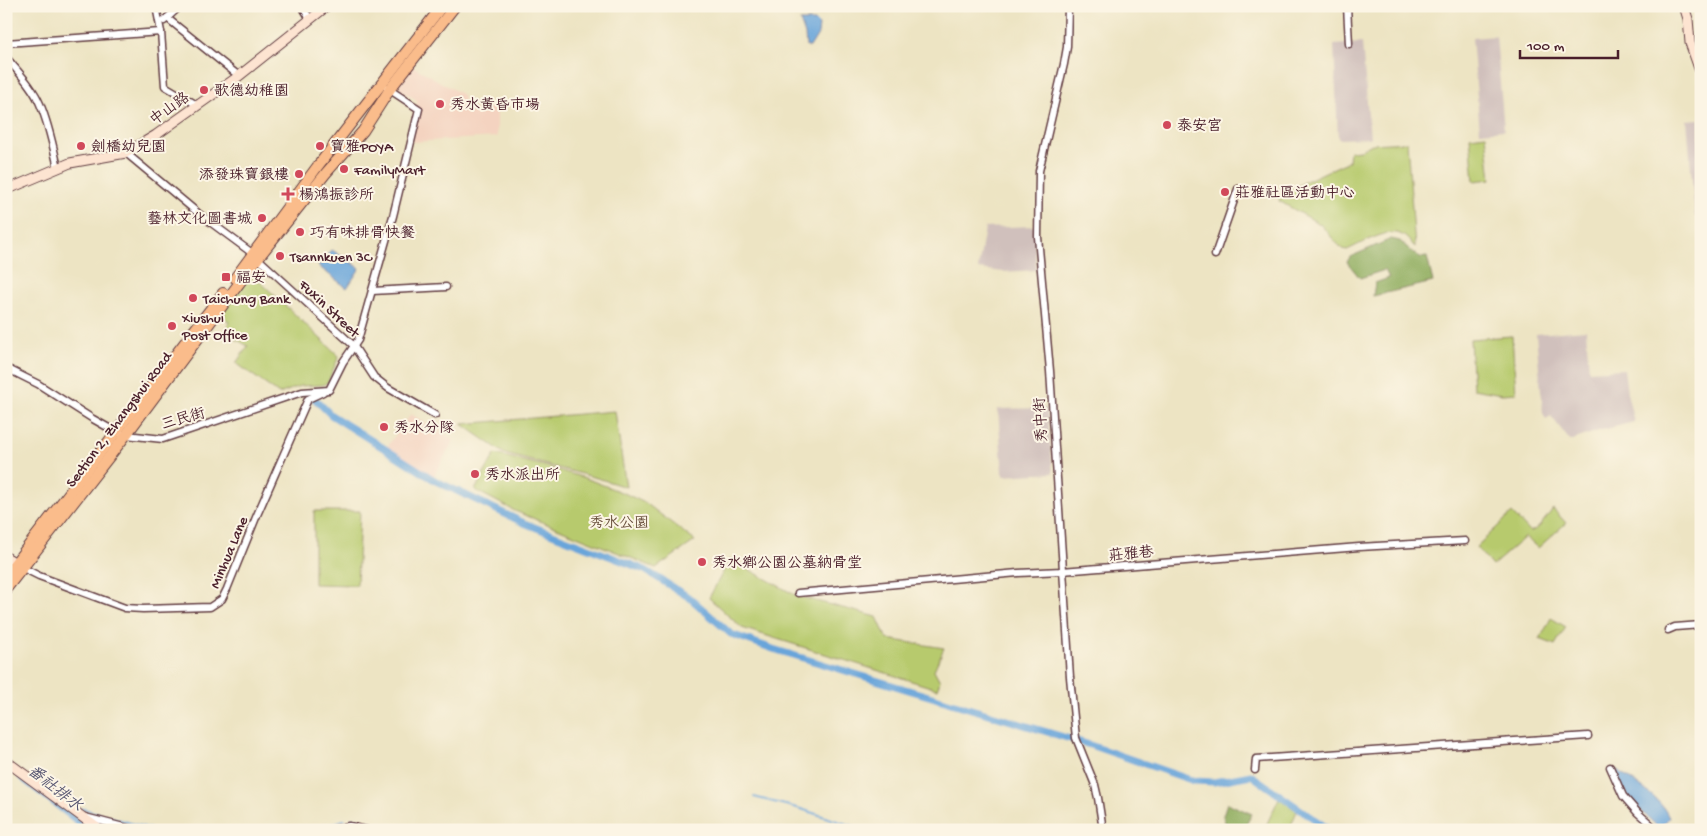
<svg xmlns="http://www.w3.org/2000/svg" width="1707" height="836" font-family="'Gochi Hand','LXGW WenKai TC',sans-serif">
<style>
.built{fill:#f4d3c0}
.industrial{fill:#d0c0bc}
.green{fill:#b7ca6d;stroke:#80744c}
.forest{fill:#91ae60;stroke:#6e6646}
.water{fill:#69a5da;stroke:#5a6282}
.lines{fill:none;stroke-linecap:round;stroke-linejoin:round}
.stream{stroke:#69a5da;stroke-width:2}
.canal{stroke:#69a5da;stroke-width:7}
.street-casing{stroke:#623d42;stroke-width:9}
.secondary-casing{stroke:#623d42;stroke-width:11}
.primary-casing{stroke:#623d42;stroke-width:12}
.street{stroke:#fff;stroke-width:6}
.secondary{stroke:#fde4d1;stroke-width:9}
.primary{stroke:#fabc8b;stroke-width:10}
.poi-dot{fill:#d1495b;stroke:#fcf5e5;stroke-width:2}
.labels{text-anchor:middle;stroke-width:4;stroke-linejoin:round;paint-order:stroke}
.poi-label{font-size:15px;fill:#4a1f2b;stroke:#fcf5e5;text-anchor:start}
.street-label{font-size:15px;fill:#4a1f2b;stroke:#fcf5e5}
.park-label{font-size:15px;fill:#6b523f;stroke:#fcf5e5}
.water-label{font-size:16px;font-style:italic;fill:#565571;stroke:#fcf5e5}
</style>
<rect width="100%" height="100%" fill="#fcf5e5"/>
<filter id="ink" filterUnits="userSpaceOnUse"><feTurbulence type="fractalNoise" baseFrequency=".02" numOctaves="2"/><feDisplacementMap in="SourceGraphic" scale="10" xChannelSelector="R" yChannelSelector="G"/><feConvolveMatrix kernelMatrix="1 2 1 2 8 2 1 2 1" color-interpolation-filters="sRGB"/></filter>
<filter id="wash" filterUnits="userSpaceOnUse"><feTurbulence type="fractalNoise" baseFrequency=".0096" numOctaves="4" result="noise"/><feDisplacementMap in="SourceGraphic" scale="20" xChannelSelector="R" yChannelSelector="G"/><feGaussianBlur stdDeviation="1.12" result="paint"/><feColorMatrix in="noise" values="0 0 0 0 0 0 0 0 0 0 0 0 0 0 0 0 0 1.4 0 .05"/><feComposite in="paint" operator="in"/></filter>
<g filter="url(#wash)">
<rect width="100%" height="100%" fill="#ede4c3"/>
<g class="built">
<polygon points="411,65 463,95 465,109 497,107 497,137 411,142 416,114 417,100 394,87"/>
<polygon points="411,414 454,440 434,476 387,447"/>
</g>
<g class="industrial">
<polygon points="1496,36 1504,130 1480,132 1472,38"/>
<polygon points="1362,43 1370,138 1338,139 1334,45"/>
<polygon points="1699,119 1701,216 1695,217 1687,120"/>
<polygon points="1034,226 1036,270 1004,272 978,269 985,228"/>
<polygon points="1586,330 1589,371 1624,369 1627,393 1634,422 1598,431 1570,441 1551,416 1546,419 1543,413 1536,334"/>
<polygon points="1047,408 1053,473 1003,476 998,409"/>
</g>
<g class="green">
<polygon points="1486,135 1491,179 1474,181 1470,137"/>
<path d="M1407 142 1415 247C1411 243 1406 236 1400 234 1387 228 1359 245 1347 250L1342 249 1320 224 1279 201 1280 198 1304 182 1349 161 1350 151 1361 150 1372 144Z"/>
<polygon points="252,274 339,356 328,382 323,385 300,386 279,394 236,363 248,346 225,333 229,322 220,313"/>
<polygon points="1512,336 1516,393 1502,394 1473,389 1470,339"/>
<polygon points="615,411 626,487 597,478 505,454 462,424"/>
<polygon points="495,454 545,466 585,478 626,494 647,504 695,541 656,568 515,511 475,490"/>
<polygon points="1553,509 1566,523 1538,548 1525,537 1492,566 1476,547 1512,513 1530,532 1539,527"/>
<polygon points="314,511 360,511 357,585 314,584"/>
<polygon points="730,559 797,596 877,617 887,639 944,648 934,670 940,681 937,689 742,628 709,598"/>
<polygon points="1551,618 1566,627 1555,645 1540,639"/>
<polygon points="1279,798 1297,811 1289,830 1264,830"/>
</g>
<g class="forest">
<polygon points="1391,239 1400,241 1419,258 1427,257 1433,282 1373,296 1375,283 1389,278 1385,270 1360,278 1347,262 1350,257"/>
<polygon points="1227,803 1252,814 1243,830 1224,822 1223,815"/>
</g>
<g class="water">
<polygon points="800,21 815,21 819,25 818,34 810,47 806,46 805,35"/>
<polygon points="332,250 360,268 347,288 318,266"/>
<path d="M1618 770C1635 784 1661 797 1669 818L1659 828 1637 807 1625 793 1615 772Z"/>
</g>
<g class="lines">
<g class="stream">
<polyline points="754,797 801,809 865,830"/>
<polyline points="79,809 84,809 153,830"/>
<polyline points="352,818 396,830"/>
<polyline points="315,830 344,820"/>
</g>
<g class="canal">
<polyline points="314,398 331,415 436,481 524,523 645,570 690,598 731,634 773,649 1087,744 1194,781 1214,782 1251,775 1330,830"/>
<polyline points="22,778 89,830"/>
</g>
</g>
</g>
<g filter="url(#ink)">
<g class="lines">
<g class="street-casing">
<g id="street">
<polyline points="156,6 161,32 165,86 197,105"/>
<polyline points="302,6 310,19"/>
<polyline points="1068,6 1067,47 1064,64 1039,171 1038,237 1050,371 1070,677 1076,738 1095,785 1098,798 1103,830"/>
<polyline points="1347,6 1349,44"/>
<polyline points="167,18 239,76"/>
<polyline points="164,21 180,6"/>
<polyline points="6,43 161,32"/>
<path d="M6 57C18 72 33 87 40 104 49 125 53 146 58 168"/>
<polyline points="126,153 198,213 252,253 353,345 374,377 388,388 435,415"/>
<polyline points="1215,255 1238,189"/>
<polyline points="372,291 446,287"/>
<polyline points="6,368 38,384 93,419 116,432 126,435 163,439 302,392 329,390 343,362 358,340 393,216 419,109 387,88"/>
<polyline points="23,568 39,576 125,608 143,609 210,607 222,599 227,589 257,515 308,399 323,392"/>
<polyline points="798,593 1018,573 1062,571 1359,547 1465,541"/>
<polyline points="1668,630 1675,627 1701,625"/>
<polyline points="1610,767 1623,796 1638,813 1657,830"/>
<polyline points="1255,770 1256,759 1588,736"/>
<polyline points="85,817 135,830"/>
<polyline points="331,830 349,826 366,830"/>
</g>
</g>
<g class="secondary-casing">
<g id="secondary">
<polyline points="1684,6 1688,19 1690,43 1701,74"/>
<polyline points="6,190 70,163 126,153 156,135 239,76 327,6"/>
<polyline points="6,557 21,566"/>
<polyline points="6,761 100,830"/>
</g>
</g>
<g class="primary-casing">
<g id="primary">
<polyline points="235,278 317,167 442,6"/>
<polyline points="6,575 223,293"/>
<polyline points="6,589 126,435 258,258 326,173 363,131 390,89 455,6"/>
</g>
</g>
<use href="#street" class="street"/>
<use href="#secondary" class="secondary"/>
<use href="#primary" class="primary"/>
</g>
</g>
<g class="poi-dot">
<circle cx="204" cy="90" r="5"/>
<circle cx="440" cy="104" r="5"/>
<circle cx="1167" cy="125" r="5"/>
<circle cx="81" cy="146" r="5"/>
<circle cx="320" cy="146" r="5"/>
<circle cx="344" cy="169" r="5"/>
<circle cx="299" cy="174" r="5"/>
<circle cx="1225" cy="192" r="5"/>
<path d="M285.5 186.5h5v5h5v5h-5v5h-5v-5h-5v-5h5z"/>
<circle cx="262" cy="218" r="5"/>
<circle cx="300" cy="232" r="5"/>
<circle cx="280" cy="256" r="5"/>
<rect x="221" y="272" width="10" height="10" rx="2.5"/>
<circle cx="193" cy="298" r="5"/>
<circle cx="172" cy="326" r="5"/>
<circle cx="384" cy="427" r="5"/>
<circle cx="475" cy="474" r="5"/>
<circle cx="702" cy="562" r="5"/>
</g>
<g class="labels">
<g class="poi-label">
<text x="214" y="95">歌德幼稚園</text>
<text x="450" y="109">秀水黃昏市場</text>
<text x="1177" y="130">泰安宮</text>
<text x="91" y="151">劍橋幼兒園</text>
<text x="330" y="151">寶雅POYA</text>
<text x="354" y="174">FamilyMart</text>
<text x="289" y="179" text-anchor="end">添發珠寶銀樓</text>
<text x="1235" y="197">莊雅社區活動中心</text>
<text x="299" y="199">楊鴻振診所</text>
<text x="252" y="223" text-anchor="end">藝林文化圖書城</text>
<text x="310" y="237">巧有味排骨快餐</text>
<text x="290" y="261">Tsannkuen 3C</text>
<text x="236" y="282">福安</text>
<text x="203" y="303">Taichung Bank</text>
<text x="182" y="322">Xiushui<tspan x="182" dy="17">Post Office</tspan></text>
<text x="394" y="432">秀水分隊</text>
<text x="485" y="479">秀水派出所</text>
<text x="712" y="567">秀水鄉公園公墓納骨堂</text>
</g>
<g class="street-label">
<text transform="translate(169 108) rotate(-36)" y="5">中山路</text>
<text transform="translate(330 308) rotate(43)" y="5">Fuxin Street</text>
<text transform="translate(183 418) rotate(-16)" y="5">三民街</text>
<text transform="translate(118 419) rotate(-53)" y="5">Section 2, Zhangshui Road</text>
<text transform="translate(1040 420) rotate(-93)" y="5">秀中街</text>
<text transform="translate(228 552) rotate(-67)" y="5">Minhua Lane</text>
<text transform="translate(1131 553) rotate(-5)" y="5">莊雅巷</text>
</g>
<g class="park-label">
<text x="619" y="527">秀水公園</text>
</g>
<g class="water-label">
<text transform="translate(56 787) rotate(38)" y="6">番社排水</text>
</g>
</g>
<rect width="1707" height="836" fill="none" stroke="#fcf5e5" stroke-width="25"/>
<path d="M1520 50v8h98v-8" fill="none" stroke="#4a1f2b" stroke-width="2.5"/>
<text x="1527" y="50" font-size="15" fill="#4a1f2b" stroke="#fcf5e5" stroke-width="4" paint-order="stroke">100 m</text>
</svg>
